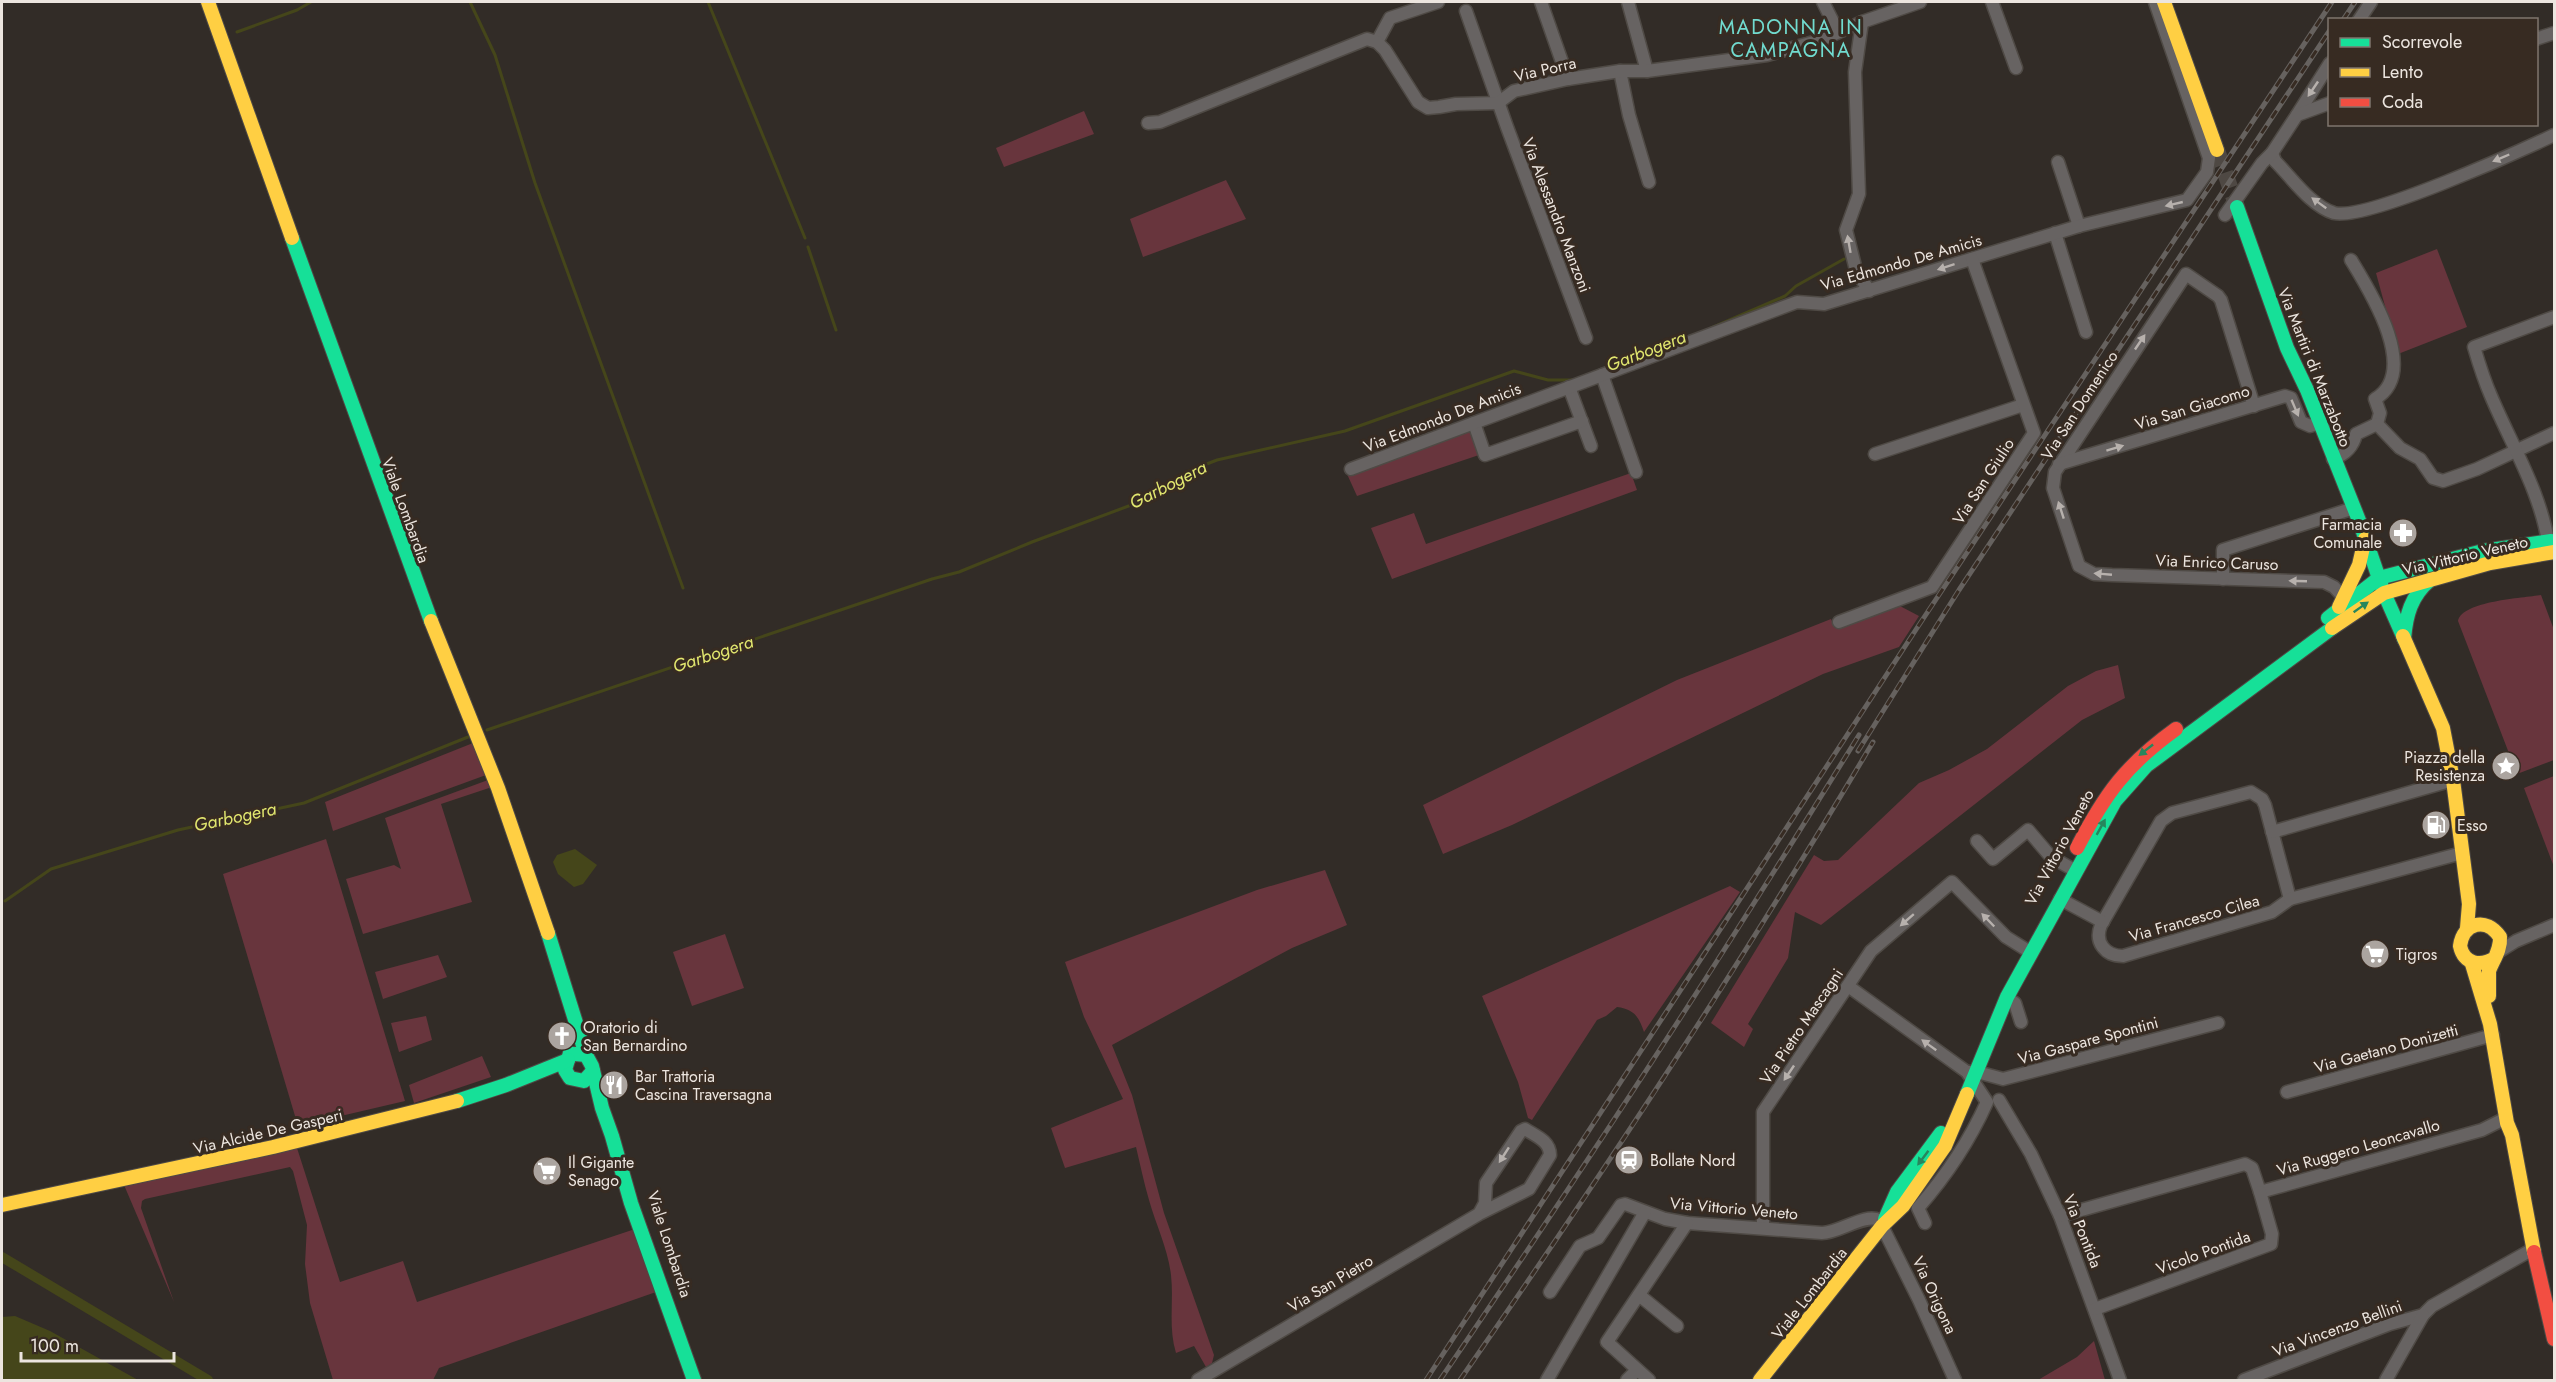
<svg xmlns="http://www.w3.org/2000/svg" width="2556" height="1382" font-family="Jost,sans-serif">
<style>
.green{fill:#68353d}
.water{fill:#45461a}
.lines{fill:none;stroke-linecap:round;stroke-linejoin:round}
.stream{stroke:#45461a;stroke-width:3}
.canal{stroke:#45461a;stroke-width:10}
.secondary-tunnel{stroke:#4e4843;stroke-width:16;stroke-dasharray:16 8;stroke-linecap:butt}
.street-casing{stroke:#4f4a45;stroke-width:15}
.fast-casing{stroke:#4f4a45;stroke-width:16}
.slow-casing{stroke:#4f4a45;stroke-width:16}
.jam-casing{stroke:#4f4a45;stroke-width:16}
.street{stroke:#676362;stroke-width:12}
.fast{stroke:#16e098;stroke-width:14}
.slow{stroke:#ffcf43;stroke-width:14}
.jam{stroke:#f24e42;stroke-width:14}
.rail-casing{stroke:#66625f;stroke-width:5}
.rail{stroke:#372b22;stroke-width:3;stroke-dasharray:9;stroke-linecap:butt}
.oneway{fill:#b7b1ad}
.oneway2{fill:#26865d}
.labels{text-anchor:middle;stroke-width:6;stroke-linejoin:round;paint-order:stroke}
.street-label{font-size:16px;fill:#ece5df;stroke:#372b22}
.poi-label{font-size:16px;fill:#ece5df;stroke:#372b22;text-anchor:start}
.water-label{font-size:18px;font-style:italic;fill:#e2e76f;stroke:#372b22}
.quarter-label{font-size:20px;letter-spacing:1.5px;fill:#71dbcf;stroke:#372b22}
</style>
<rect width="100%" height="100%" fill="#322c27"/>
<g class="green">
<polygon points="1084,111 1094,134 1004,167 996,148"/>
<polygon points="1226,180 1246,219 1143,257 1130,219"/>
<polygon points="2437,249 2467,327 2398,354 2376,273"/>
<polygon points="1471,431 1479,455 1357,496 1347,474"/>
<polygon points="1631,473 1637,490 1392,579 1371,528 1414,513 1426,544"/>
<path d="M2541 595 2554 630V760L2517 774 2458 621C2462 601 2523 598 2541 595Z"/>
<polygon points="1898,605 1919,616 1899,647 1823,674 1512,825 1443,854 1423,805 1677,680 1831,619 1835,628"/>
<polygon points="2118,665 2125,698 2082,720 1821,925 1795,912 1788,958 1748,1024 1753,1029 1744,1047 1711,1023 1814,855 1824,861 1838,860 1919,783 1949,770 1987,749 2068,686 2096,671"/>
<polygon points="473,743 486,775 333,831 325,802"/>
<polygon points="2554,776 2554,867 2524,788"/>
<polygon points="488,780 492,787 441,804 472,902 363,934 346,879 394,865 401,869 385,818"/>
<polygon points="326,839 405,1101 298,1126 223,874"/>
<path d="M1325 870 1347 925 1292 948 1112 1045 1132 1095 1164 1213 1214 1355 1212 1363 1206 1367 1194 1346 1176 1353C1168 1327 1174 1301 1171 1275 1168 1249 1156 1225 1149 1200 1144 1183 1140 1164 1136 1147L1065 1168 1051 1128 1123 1099 1084 1017 1065 962 1257 890Z"/>
<path d="M1730 886 1740 892 1644 1032C1639 1017 1634 1009 1617 1007L1606 1016 1597 1020 1532 1120 1528 1118 1518 1082 1482 996Z"/>
<polygon points="725,934 744,988 692,1006 673,952"/>
<polygon points="438,955 447,977 383,999 375,972"/>
<polygon points="426,1016 432,1040 399,1052 391,1023"/>
<polygon points="482,1056 491,1077 414,1103 409,1085"/>
<polygon points="297,1148 340,1282 403,1261 417,1302 635,1229 656,1292 439,1368 433,1380 333,1380 310,1303 305,1264 307,1225 293,1171 290,1167 145,1199 142,1201 141,1208 174,1302 124,1185"/>
<polygon points="2094,1341 2105,1380 2038,1380 2077,1357"/>
</g>
<g class="water">
<polygon points="575,849 597,865 583,884 574,887 558,874 553,862 557,855"/>
<polygon points="15,1316 50,1331 138,1380 2,1380 2,1317"/>
</g>
<g class="lines">
<g class="stream">
<polyline points="470,2 495,55 535,183 683,588"/>
<polyline points="708,2 805,238"/>
<polyline points="237,32 297,10 311,2"/>
<polyline points="808,247 836,330"/>
<polyline points="1711,328 1785,296 1796,286 1844,259"/>
<polyline points="487,730 932,579 959,572 1032,542 1134,504 1189,471 1217,460 1345,431 1514,371 1548,380 1573,380"/>
<polyline points="5,901 51,869 178,830 304,803 468,737"/>
</g>
<polyline class="canal" points="2,1257 208,1380"/>
<polyline class="secondary-tunnel" points="2217,150 2237,207"/>
<g class="street-casing">
<g id="street">
<polyline points="1541,2 1568,79"/>
<polyline points="1628,2 1647,71"/>
<polyline points="1823,2 1838,32"/>
<polyline points="1992,2 2016,68"/>
<polyline points="1466,11 1507,127 1586,338"/>
<polyline points="2359,20 2371,2"/>
<polyline points="1862,22 1855,72 1859,194 1846,230 1856,270 1869,291"/>
<polyline points="2536,39 2554,33"/>
<polyline points="1377,42 1390,18 1438,2"/>
<polyline points="1620,71 1629,115 1649,182"/>
<polyline points="2297,115 2330,63"/>
<polyline points="1148,123 1160,122 1367,39 1377,42 1385,50 1418,102 1428,108 1439,107 1456,104 1498,103 1514,91 1568,79 1620,71 1647,71 1767,55 1821,40 1862,22 1920,2"/>
<path d="M2272 153 2275 161C2292 178 2311 206 2334 213 2366 221 2518 152 2554 135"/>
<polyline points="2058,162 2079,226"/>
<polyline points="2225,215 2262,163 2272,153 2297,115 2330,103"/>
<polyline points="2055,233 2086,332"/>
<path d="M2351 260C2370 291 2421 372 2375 399L2380 413 2377 424 2400 448 2420 459 2433 478 2443 481 2477 469 2554 433"/>
<polyline points="1602,375 1636,472"/>
<polyline points="1569,387 1591,446"/>
<polyline points="2254,406 2221,300 2218,296 2186,274 2055,472 2053,488 2079,566 2094,574 2112,575 2324,582 2334,587 2347,601"/>
<polyline points="1474,423 1485,455 1582,421"/>
<polyline points="1875,454 2023,405"/>
<path d="M2333 459C2346 454 2353 447 2356 434L2377 424"/>
<polyline points="2059,464 2285,396 2291,398 2301,422 2310,426 2319,423"/>
<polyline points="1351,469 1797,302 1824,304 2079,226 2187,200 2207,172 2209,158 2155,2"/>
<path d="M2549 548C2542 494 2512 446 2491 396 2484 380 2479 364 2474 347L2554 317"/>
<polyline points="2223,579 2223,550 2354,508"/>
<polyline points="1839,622 1932,587 2034,433 1972,259"/>
<path d="M2251 792 2262 799 2265 805 2290 899 2272 912 2123 956C2105 956 2094 942 2101 925L2161 821 2172 813Z"/>
<polyline points="2272,832 2453,780"/>
<polyline points="1977,841 1993,859 2028,830 2051,857 2076,871"/>
<polyline points="2060,899 2103,922"/>
<polyline points="2290,899 2462,853"/>
<polyline points="2500,951 2516,941 2554,925"/>
<path d="M1848 986 1967 1072 1987 1102C1969 1142 1947 1175 1918 1208L1925 1223"/>
<polyline points="2007,998 2015,1003 2021,1022"/>
<polyline points="1968,1072 1977,1072 2003,1079 2218,1023"/>
<polyline points="2287,1092 2493,1035"/>
<polyline points="1999,1100 2031,1154 2060,1216 2120,1380"/>
<polyline points="2060,1216 2245,1164 2252,1168 2260,1192 2482,1130 2506,1118"/>
<polyline points="1763,1227 1763,1112 1871,951 1952,882 2006,937 2030,952"/>
<path d="M1550 1292 1580 1246 1598 1238 1621 1205 1625 1204 1665 1219 1687 1223 1822 1233C1839 1233 1865 1213 1879 1220L1919 1300 1955 1380"/>
<polyline points="1639,1295 1677,1326"/>
<polyline points="2095,1309 2271,1244 2272,1234 2260,1192"/>
<path d="M1198 1380 1479 1214 1529 1189 1550 1155C1550 1141 1536 1136 1525 1129L1521 1131 1486 1183 1485 1203 1479 1214"/>
<polyline points="1547,1380 1645,1212"/>
<polyline points="1627,1380 1637,1370"/>
<polyline points="1649,1380 1607,1342 1687,1223"/>
<polyline points="2244,1380 2390,1324 2423,1315 2432,1306 2533,1249"/>
<polyline points="2386,1380 2423,1315"/>
</g>
</g>
<g class="fast-casing">
<g id="fast">
<polyline points="2237,207 2287,348 2307,390 2360,523 2384,593 2403,636"/>
<polyline points="292,238 431,621"/>
<polyline points="2328,618 2379,578 2483,551 2551,541"/>
<path d="M2404 639C2406 615 2411 596 2430 580"/>
<polyline points="548,933 586,1055"/>
<polyline points="570,1053 565,1070 570,1078 584,1081 593,1071"/>
<polyline points="575,1054 586,1055 592,1066 602,1108 612,1136 631,1203 694,1380"/>
<polyline points="1967,1094 2007,997 2115,801 2146,766 2332,628"/>
<polyline points="457,1101 506,1085 568,1060"/>
<polyline points="1885,1219 1897,1192 1941,1133"/>
</g>
</g>
<g class="slow-casing">
<g id="slow">
<polyline points="208,2 292,238"/>
<polyline points="2164,2 2217,150"/>
<polyline points="2339,607 2359,565 2365,539"/>
<polyline points="431,621 498,788 548,933"/>
<polyline points="2332,628 2384,593 2490,563 2554,552"/>
<polyline points="2403,636 2443,728 2453,780 2469,904 2467,928"/>
<polyline points="2472,964 2490,1024 2507,1123 2512,1135 2534,1252"/>
<path d="M2489 996V971C2493 960 2501 950 2500 937 2486 916 2463 923 2460 946 2464 964 2480 967 2495 958"/>
<polyline points="2,1205 273,1147 457,1101"/>
<polyline points="1760,1380 1882,1226 1903,1206 1945,1146 1967,1094"/>
</g>
</g>
<g class="jam-casing">
<g id="jam">
<path d="M2077 848C2105 794 2126 765 2176 729"/>
<polyline points="2534,1252 2554,1339"/>
</g>
</g>
<use href="#street" class="street"/>
<use href="#fast" class="fast"/>
<use href="#slow" class="slow"/>
<use href="#jam" class="jam"/>
<g class="rail-casing">
<g id="rail">
<polyline points="2343,20 2355,2"/>
<polyline points="1858,751 1959,590 2330,30"/>
<polyline points="1426,1380 1917,628 2332,2"/>
<path d="M1440 1380C1584 1168 1725 953 1859 735"/>
<path d="M1460 1380C1604 1172 1744 960 1873 742"/>
</g>
</g>
<use href="#rail" class="rail"/>
</g>
<defs><path id="oneway-solid" d="M-6-.8H1V-3.2L6.5 0L1 3.2V.8H-6Z" transform="scale(1.5)"/></defs>
<g class="oneway">
<use href="#oneway-solid" transform="translate(2313 89) rotate(124)"/>
<use href="#oneway-solid" transform="translate(2501 158) rotate(157)"/>
<use href="#oneway-solid" transform="translate(2319 203) rotate(-144)"/>
<use href="#oneway-solid" transform="translate(2174 204) rotate(167)"/>
<use href="#oneway-solid" transform="translate(1849 244) rotate(-100)"/>
<use href="#oneway-solid" transform="translate(1946 267) rotate(162)"/>
<use href="#oneway-solid" transform="translate(2140 342) rotate(-56)"/>
<use href="#oneway-solid" transform="translate(2295 408) rotate(67)"/>
<use href="#oneway-solid" transform="translate(2115 448) rotate(-17)"/>
<use href="#oneway-solid" transform="translate(2061 510) rotate(-108)"/>
<use href="#oneway-solid" transform="translate(2103 574) rotate(-175)"/>
<use href="#oneway-solid" transform="translate(2298 581) rotate(-178)"/>
<use href="#oneway-solid" transform="translate(1907 920) rotate(139)"/>
<use href="#oneway-solid" transform="translate(1988 920) rotate(-134)"/>
<use href="#oneway-solid" transform="translate(1929 1045) rotate(-144)"/>
<use href="#oneway-solid" transform="translate(1789 1073) rotate(124)"/>
<use href="#oneway-solid" transform="translate(1504 1155) rotate(123)"/>
</g>
<g class="oneway2">
<use href="#oneway-solid" transform="translate(2361 607) rotate(-35)"/>
<use href="#oneway-solid" transform="translate(2146 750) rotate(142)"/>
<use href="#oneway-solid" transform="translate(2101 827) rotate(-61)"/>
<use href="#oneway-solid" transform="translate(1923 1158) rotate(127)"/>
</g>
<defs>
<g id="pharmacy-disc" transform="scale(1.5)"><circle r="9.5" fill="#aba49f" stroke="#372b22"/><path d="M-2-6h4v4h4v4h-4v4h-4v-4h-4v-4h4Z" fill="#fff"/></g>
<g id="sight-disc" transform="scale(1.5)"><circle r="9.5" fill="#aba49f" stroke="#372b22"/><path d="M0-6L1.8-2.2L6-1.7L2.9 1.2L3.7 5.4L0 3.3L-3.7 5.4L-2.9 1.2L-6-1.7L-1.8-2.2Z" fill="#fff"/></g>
<g id="fuel-disc" transform="scale(1.5)"><circle r="9.5" fill="#aba49f" stroke="#372b22"/><path d="M-5.5-6h7V0h2V4h1.3V-2.5L3-4.5l.8-.8L6-3V5H2.5V1h-1V6h-7ZM-4.2-4.7v3.2H.2V-4.7Z" fill="#fff"/></g>
<g id="supermarket-disc" transform="scale(1.5)"><circle r="9.5" fill="#aba49f" stroke="#372b22"/><path d="M-6-5.5h2.5l.6 2H6L4.5 2H-2.5L-4.4-4H-6ZM-1.5 3.2a1.3 1.3 0 1 0 .1 0ZM3 3.2a1.3 1.3 0 1 0 .1 0Z" fill="#fff"/></g>
<g id="church-disc" transform="scale(1.5)"><circle r="9.5" fill="#aba49f" stroke="#372b22"/><path d="M-1.2-6h2.4v3.5h3.3v2.4h-3.3V6h-2.4V-.1h-3.3v-2.4h3.3Z" fill="#fff"/></g>
<g id="restaurant-disc" transform="scale(1.5)"><circle r="9.5" fill="#aba49f" stroke="#372b22"/><path d="M-5-6h1v4h1v-4h1v4h1v-4h1v5L-1.5 .5V6h-2V.5L-5-1ZM5-6V6H3V1.5H1.5Q1.5-4 5-6Z" fill="#fff"/></g>
<g id="station-disc" transform="scale(1.5)"><circle r="9.5" fill="#aba49f" stroke="#372b22"/><path d="M-3-6H3Q5-6 5-4V2Q5 4 3 4L4.5 6H3L1.5 4h-3L-3 6H-4.5L-3 4Q-5 4-5 2V-4Q-5-6-3-6ZM-3.5-4v3h7v-3ZM-3.5 1v1.5H-2V1ZM2 1v1.5H3.5V1Z" fill="#fff"/></g>
</defs>
<g fill-rule="evenodd">
<use href="#pharmacy-disc" x="2403" y="533"/>
<use href="#sight-disc" x="2506" y="766"/>
<use href="#fuel-disc" x="2436" y="825"/>
<use href="#supermarket-disc" x="2375" y="954"/>
<use href="#church-disc" x="562" y="1036"/>
<use href="#restaurant-disc" x="614" y="1085"/>
<use href="#station-disc" x="1629" y="1160"/>
<use href="#supermarket-disc" x="547" y="1171"/>
</g>
<g class="labels">
<g class="street-label">
<text transform="translate(1545 69) rotate(-13)" y="6">Via Porra</text>
<text transform="translate(1557 215) rotate(69)" y="6">Via Alessandro Manzoni</text>
<text transform="translate(1901 262) rotate(-16)" y="6">Via Edmondo De Amicis</text>
<text transform="translate(2315 367) rotate(68)" y="6">Via Martiri di Marzabotto</text>
<text transform="translate(2079 405) rotate(-57)" y="6">Via San Domenico</text>
<text transform="translate(2192 407) rotate(-17)" y="6">Via San Giacomo</text>
<text transform="translate(1442 417) rotate(-21)" y="6">Via Edmondo De Amicis</text>
<text transform="translate(1983 481) rotate(-57)" y="6">Via San Giulio</text>
<text transform="translate(406 510) rotate(70)" y="6">Viale Lombardia</text>
<text transform="translate(2465 555) rotate(-13)" y="6">Via Vittorio Veneto</text>
<text transform="translate(2217 562) rotate(2)" y="6">Via Enrico Caruso</text>
<text transform="translate(2059 847) rotate(-62)" y="6">Via Vittorio Veneto</text>
<text transform="translate(2194 918) rotate(-16)" y="6">Via Francesco Cilea</text>
<text transform="translate(1801 1026) rotate(-56)" y="6">Via Pietro Mascagni</text>
<text transform="translate(2088 1040) rotate(-15)" y="6">Via Gaspare Spontini</text>
<text transform="translate(2386 1048) rotate(-15)" y="6">Via Gaetano Donizetti</text>
<text transform="translate(268 1131) rotate(-13)" y="6">Via Alcide De Gasperi</text>
<text transform="translate(2358 1147) rotate(-16)" y="6">Via Ruggero Leoncavallo</text>
<text transform="translate(1734 1208) rotate(5)" y="6">Via Vittorio Veneto</text>
<text transform="translate(2083 1231) rotate(68)" y="6">Via Pontida</text>
<text transform="translate(670 1244) rotate(72)" y="6">Viale Lombardia</text>
<text transform="translate(2203 1252) rotate(-20)" y="6">Vicolo Pontida</text>
<text transform="translate(1330 1283) rotate(-31)" y="6">Via San Pietro</text>
<text transform="translate(1809 1293) rotate(-52)" y="6">Viale Lombardia</text>
<text transform="translate(1935 1295) rotate(65)" y="6">Via Origona</text>
<text transform="translate(2337 1328) rotate(-20)" y="6">Via Vincenzo Bellini</text>
</g>
<g class="poi-label">
<text x="2382" y="530" text-anchor="end">Farmacia<tspan x="2382" dy="18">Comunale</tspan></text>
<text x="2485" y="763" text-anchor="end">Piazza della<tspan x="2485" dy="18">Resistenza</tspan></text>
<text x="2457" y="831">Esso</text>
<text x="2396" y="960">Tigros</text>
<text x="583" y="1033">Oratorio di<tspan x="583" dy="18">San Bernardino</tspan></text>
<text x="635" y="1082">Bar Trattoria<tspan x="635" dy="18">Cascina Traversagna</tspan></text>
<text x="1650" y="1166">Bollate Nord</text>
<text x="568" y="1168">Il Gigante<tspan x="568" dy="18">Senago</tspan></text>
</g>
<g class="water-label">
<text transform="translate(1646 351) rotate(-21)" y="6">Garbogera</text>
<text transform="translate(1168 485) rotate(-27)" y="6">Garbogera</text>
<text transform="translate(713 654) rotate(-18)" y="6">Garbogera</text>
<text transform="translate(235 817) rotate(-12)" y="6">Garbogera</text>
</g>
<g class="quarter-label">
<text x="1791" y="34">MADONNA IN<tspan x="1791" dy="23">CAMPAGNA</tspan></text>
</g>
</g>
<rect width="2556" height="1382" fill="none" stroke="#ece5df" stroke-width="6"/>
<rect x="2328" y="18" width="210" height="108" fill="#372b22" stroke="#7f756e" stroke-width="1.5"/>
<rect x="2340" y="38" width="30" height="9" fill="#16e098" stroke="#7f756e" stroke-width="1.5"/>
<text x="2382" y="48" font-size="18" fill="#ece5df">Scorrevole</text>
<rect x="2340" y="68" width="30" height="9" fill="#ffcf43" stroke="#7f756e" stroke-width="1.5"/>
<text x="2382" y="78" font-size="18" fill="#ece5df">Lento</text>
<rect x="2340" y="98" width="30" height="9" fill="#f24e42" stroke="#7f756e" stroke-width="1.5"/>
<text x="2382" y="108" font-size="18" fill="#ece5df">Coda</text>
<path d="M21 1352v9h153v-9" fill="none" stroke="#ece5df" stroke-width="3"/>
<text x="30" y="1352" font-size="18" fill="#ece5df" stroke="#372b22" stroke-width="4.5" paint-order="stroke">100 m</text>
</svg>
